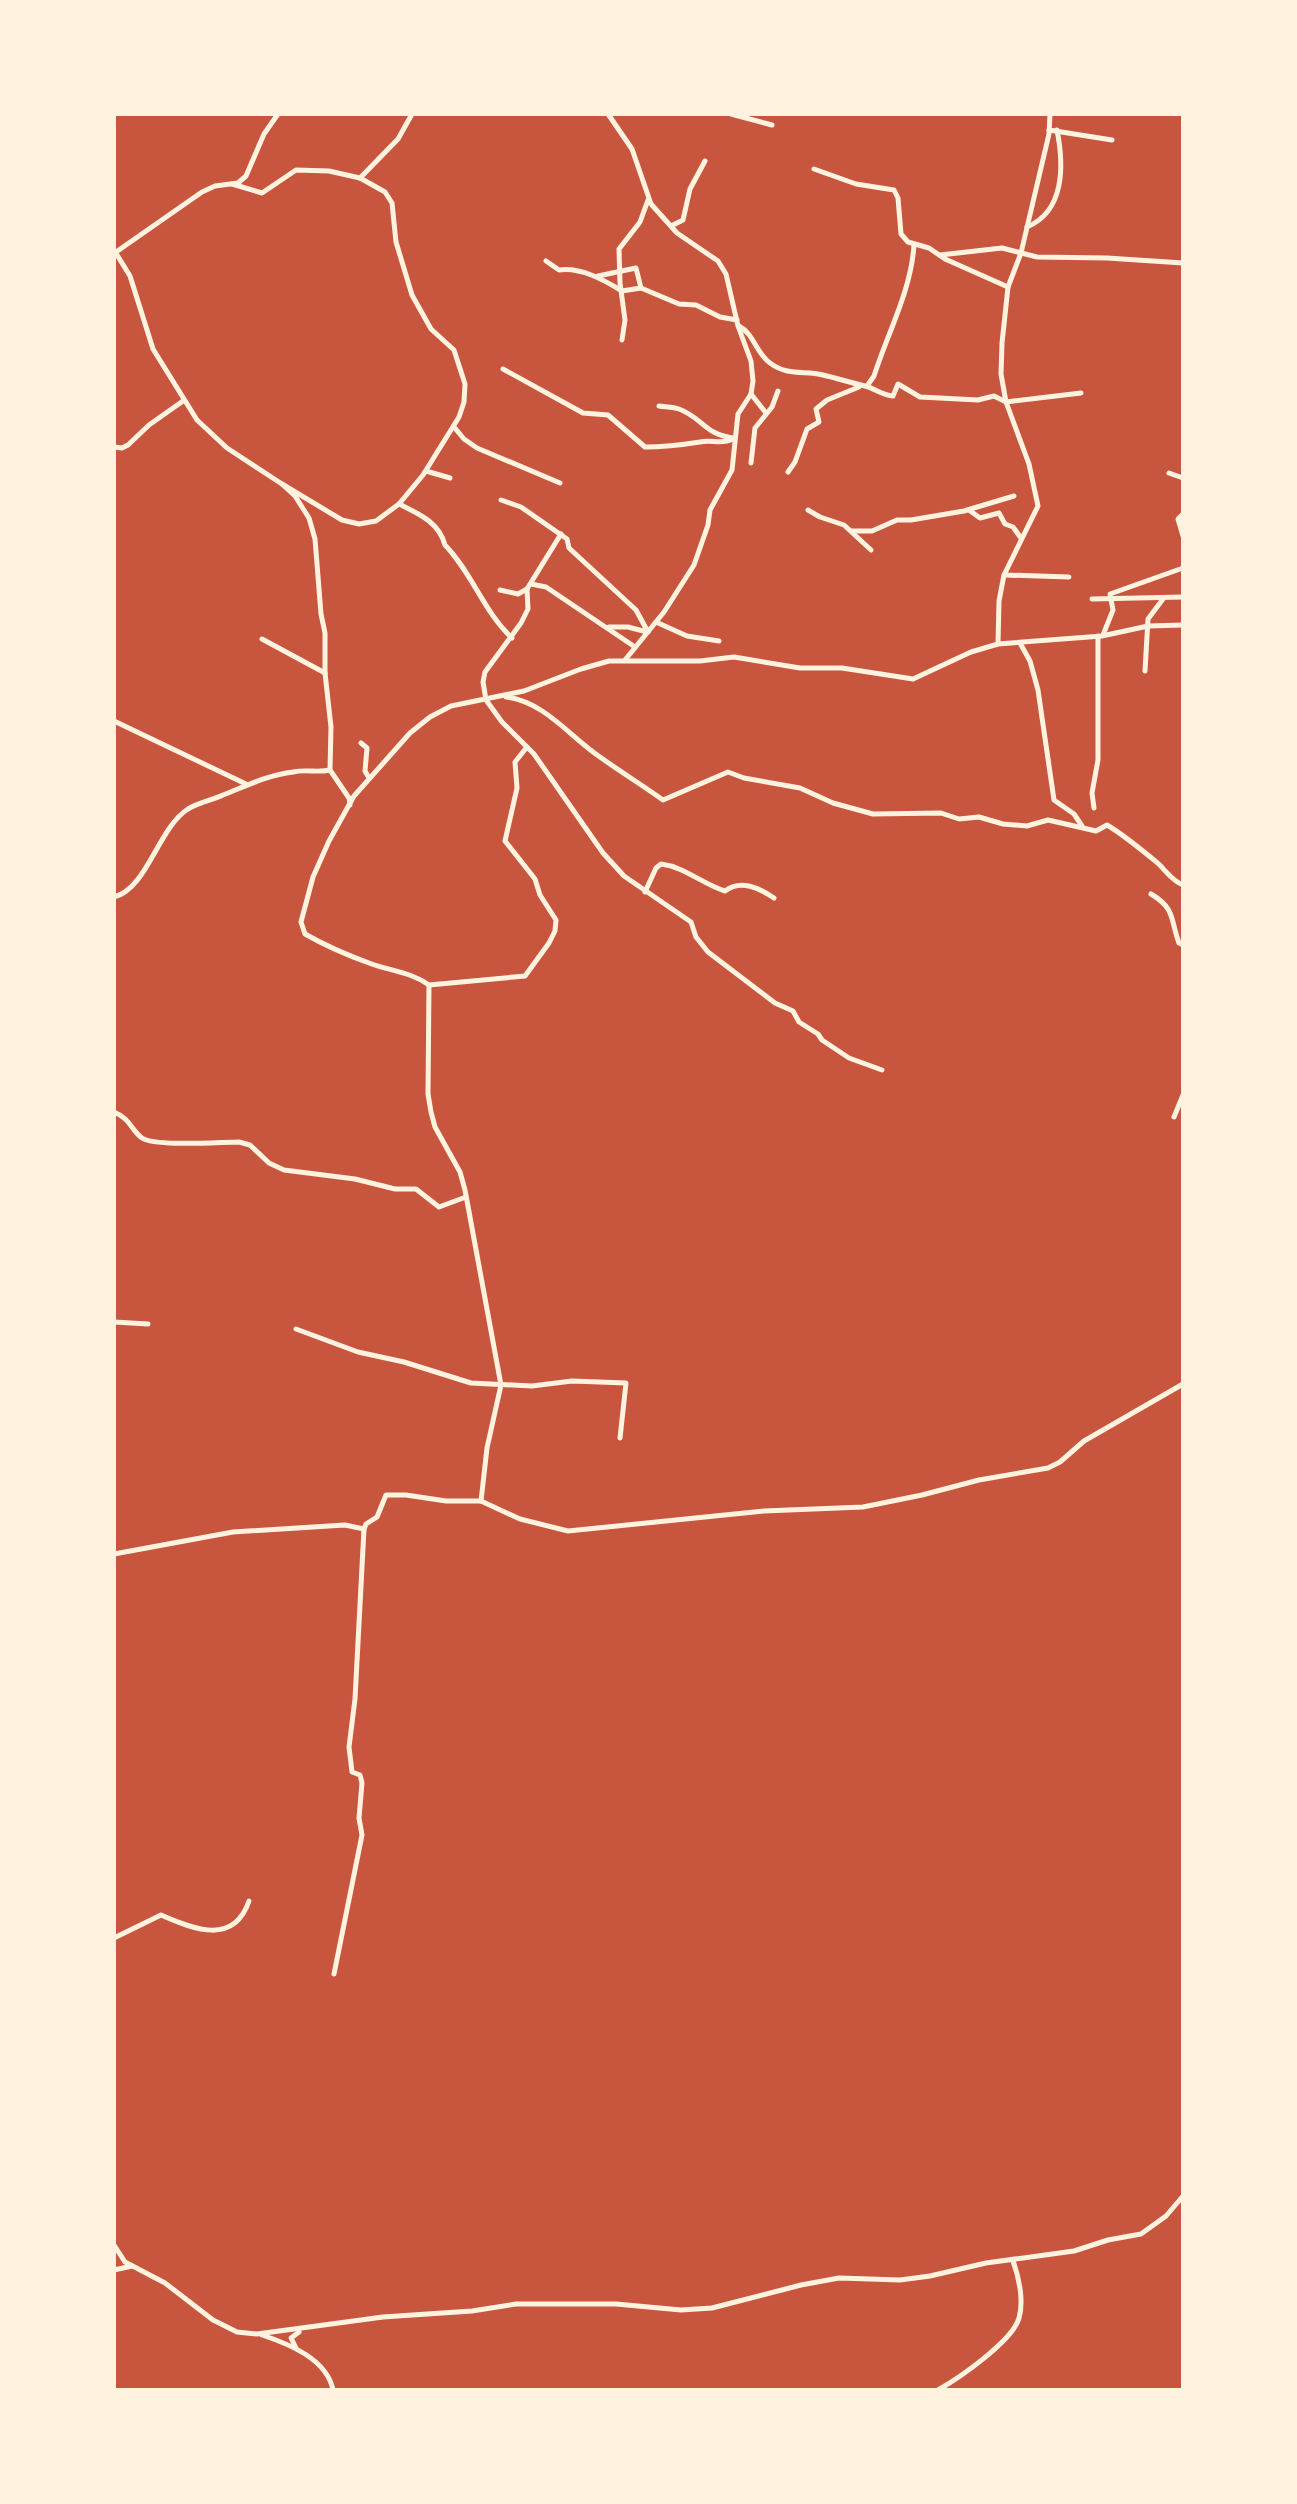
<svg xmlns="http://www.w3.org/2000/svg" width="1297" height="2504" font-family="Arial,sans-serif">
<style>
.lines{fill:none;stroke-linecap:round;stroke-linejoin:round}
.minor{stroke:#fff3e0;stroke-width:5}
</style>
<rect width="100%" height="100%" fill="#c8553d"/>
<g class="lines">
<g class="minor">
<polyline points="608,114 632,149 651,204 677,233 718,261 726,274 738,326 751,361 753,381 751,394 738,414 732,470 710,510 708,525 694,565 664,612 625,660"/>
<polyline points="731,114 772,125"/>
<polyline points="1049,130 1112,140"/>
<polyline points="814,169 856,184 894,190 898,198 901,234 908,242 929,248 945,259 1008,287"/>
<polyline points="360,178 398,139 412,114"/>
<polyline points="232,184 262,193 296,170 329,171 360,178 385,192 392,203 396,242 412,295 431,329 454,350 465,384 464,402 459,417 423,475 399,504 376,521 359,524 342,520 282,484"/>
<polyline points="671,226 683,220 690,189 705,161"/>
<path d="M1027 227C1065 211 1064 165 1057 130"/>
<polyline points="114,250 130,276 153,349 197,420 227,448 282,484 295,496 309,518 315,539 321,614 325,633 325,673 331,727 330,770"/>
<polyline points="116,252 202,192 215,186 238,183 246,176 264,134 278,114"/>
<polyline points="940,255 1002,248 1037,257 1107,258 1183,263"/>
<path d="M546 261 559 270C581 267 604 280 622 291L641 288 679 304 696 305 720 317 737 320"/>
<polyline points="598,276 636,268 641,288"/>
<path d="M739 326C754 334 756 353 770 363 789 377 805 370 823 375 837 378 851 383 865 386 874 388 882 395 893 396L898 384 920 397 978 400 994 396 1006 402 1081 393"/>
<polyline points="622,340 625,320 620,283 619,249 640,222 648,200"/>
<path d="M503 369 583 413 608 415 645 447C664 447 681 445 700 442 712 439 721 445 733 439"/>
<path d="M867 386 874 376C888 332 911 291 914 245"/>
<polyline points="751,394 766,413"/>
<path d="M659 406C665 407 673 407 679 409 703 418 704 434 733 438"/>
<polyline points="454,427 464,439 477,448 560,483"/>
<polyline points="114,447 122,448 128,445 149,425 183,401"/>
<polyline points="751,463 755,428 772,407 778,391"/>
<polyline points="426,471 450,478"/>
<polyline points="788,472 795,462 807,429 819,422 816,409 827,400 859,387"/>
<polyline points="1169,473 1183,478"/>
<polyline points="501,500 521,507 567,539 569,548 636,610 648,632"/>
<path d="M399 504C419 514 439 522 445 545 472 573 484 612 512 638"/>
<polyline points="808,510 820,517 844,525 871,550"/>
<polyline points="969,510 980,518 999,513 1005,524 1013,527 1021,538"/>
<polyline points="1183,514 1178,519 1183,536"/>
<polyline points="852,531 872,531 897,520 911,520 964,511 1014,496"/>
<polyline points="561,534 527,589 528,609 521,623 485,672 483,682 486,700 502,722 534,754 603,853 624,876 691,922 696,937 708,952 775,1003 793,1011 799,1022 818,1034 822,1040 849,1058 882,1070"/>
<polyline points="1004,575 1069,577"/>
<polyline points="531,584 546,587 635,647"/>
<polyline points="500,590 518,594 527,589"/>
<polyline points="1092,599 1183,597"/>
<polyline points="656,622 687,636 719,641"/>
<polyline points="609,627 628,627 647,632"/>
<polyline points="1103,635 1113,610 1110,594 1183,568"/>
<polyline points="262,639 325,673"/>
<polyline points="1020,643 1030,661 1038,690 1054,800 1074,814 1082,826"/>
<polyline points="998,644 999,601 1004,575 1038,506 1029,464 1006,402 1001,374 1002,343 1008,287 1021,253 1049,134 1050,114"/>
<polyline points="1145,671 1148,619 1163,599"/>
<path d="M506 697C545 702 569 736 600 757 621 772 642 785 663 800L728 772 744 778 800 788 833 803 873 814 941 813 959 819 979 817 1003 824 1027 826 1048 820 1096 831 1107 825C1124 835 1139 848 1154 860 1165 868 1169 879 1183 885"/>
<polyline points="114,721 246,784"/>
<polyline points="361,743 367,748 365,771 369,778"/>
<polyline points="1094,808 1092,793 1098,760 1098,636"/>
<path d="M645 892 656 868 661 864C685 867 702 884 725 891 741 879 759 888 774 898"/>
<path d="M1151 894C1176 909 1170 919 1179 943L1183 945"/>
<path d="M114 897C147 889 158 828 188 809 198 803 212 800 223 795 246 786 268 775 293 772 306 769 317 773 330 770L349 798 350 805"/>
<polyline points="429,985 525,976 549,943 555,931 556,920 540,895 535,879 505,841 517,788 515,762 527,747"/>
<path d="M114 1112C131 1119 131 1130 142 1138 156 1147 220 1142 239 1142L250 1145 269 1163 284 1170 355 1179 395 1189H416L439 1207 466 1197"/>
<polyline points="1174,1117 1183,1095"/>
<polyline points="114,1322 148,1324"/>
<polyline points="296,1329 358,1352 404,1362 471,1383 532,1386 572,1381 626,1383 620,1438"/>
<path d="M481 1501 487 1448 501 1385 465 1190 460 1172 435 1127 431 1112 428 1094 429 985C411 972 390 971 369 963 347 955 326 946 305 934L301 922 313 877 329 841 354 796 410 733 430 717 451 706 524 691 581 669 609 661H700L734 657 800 668H842L913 679 971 652 998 644 1102 636 1148 626 1183 625"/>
<polyline points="114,1554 233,1532 345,1525 364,1529 366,1524 377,1517 386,1495 406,1495 446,1501 481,1501 520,1519 568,1531 764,1511 863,1507 922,1495 979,1480 1048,1468 1060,1462 1084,1441 1183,1384"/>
<path d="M114 1938 161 1915C195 1930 234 1945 249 1901"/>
<polyline points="334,1974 362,1835 359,1818 362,1783 360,1775 352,1772 349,1747 355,1699 364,1529"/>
<polyline points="114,2245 125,2262 165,2283 213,2320 237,2332 257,2334 383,2317 472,2311 516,2304 616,2304 681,2310 712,2308 801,2285 839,2278 900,2280 930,2276 986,2263 1074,2251 1108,2240 1141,2234 1166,2216 1183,2196"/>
<polyline points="114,2270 132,2266"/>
<path d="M262 2335C289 2344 327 2359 333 2390"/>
<polyline points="296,2348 291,2338 299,2332"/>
<path d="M938 2390C959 2378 1013 2341 1019 2318 1024 2301 1019 2277 1013 2261"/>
</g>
</g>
<rect width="1297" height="2504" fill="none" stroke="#fff3e0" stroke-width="232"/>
</svg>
